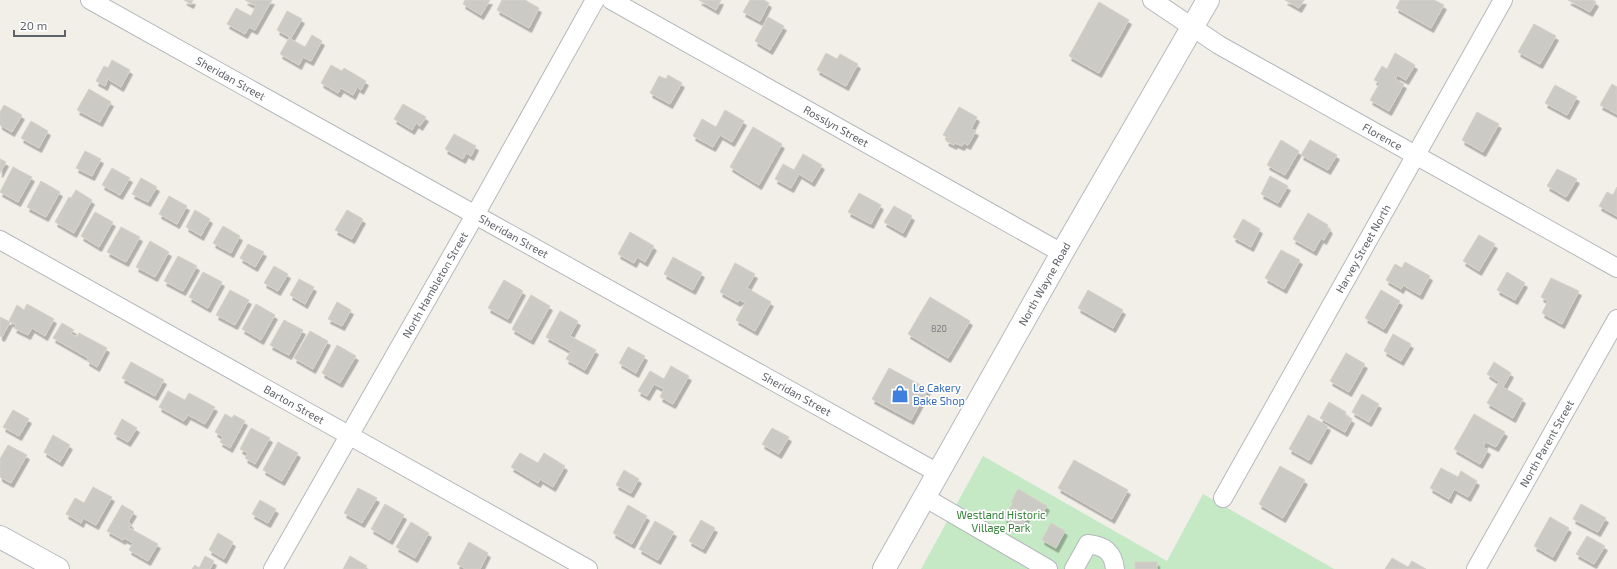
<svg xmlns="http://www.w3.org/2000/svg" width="1617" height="569" font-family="'Exo 2',sans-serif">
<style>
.green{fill:#c5e8c5}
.building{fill:#cccac5;stroke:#d6d1c6;filter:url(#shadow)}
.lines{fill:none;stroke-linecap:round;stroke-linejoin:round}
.street-casing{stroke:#b5b8bc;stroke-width:20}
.secondary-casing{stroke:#b6babf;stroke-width:24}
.street{stroke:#fff;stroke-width:18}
.secondary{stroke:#fff;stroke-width:22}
.labels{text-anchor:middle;stroke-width:3.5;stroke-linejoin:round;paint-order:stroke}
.number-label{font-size:9px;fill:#7a7d7f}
.street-label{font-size:11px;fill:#5f6368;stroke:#fff}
.shop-label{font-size:11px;fill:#366cbe;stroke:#fff;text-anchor:start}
.park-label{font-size:11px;fill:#348238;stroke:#fff}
</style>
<defs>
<filter id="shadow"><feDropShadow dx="2.5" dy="4.5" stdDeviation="0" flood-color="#0004"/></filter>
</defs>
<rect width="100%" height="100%" fill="#f1efe8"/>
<polygon class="green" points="983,456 1167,561 1203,494 1334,569 921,569"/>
<g class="building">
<polygon points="184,0 193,0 191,4"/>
<polygon points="245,0 272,0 255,30 249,27 245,34 227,24 236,8 251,16 256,6"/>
<polygon points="465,0 490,0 481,15 463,4"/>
<polygon points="502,0 525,0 539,8 529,28 497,10"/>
<polygon points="699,0 721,0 716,10"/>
<polygon points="750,0 764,0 769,3 760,21 743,12"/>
<polygon points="1285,0 1304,0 1299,8"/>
<polygon points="1400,0 1434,0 1444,5 1431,28 1396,8"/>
<polygon points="1568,0 1593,0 1596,2 1590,12"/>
<polygon points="1099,2 1129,20 1099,73 1069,56"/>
<polygon points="287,11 302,19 291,38 277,30"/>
<polygon points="768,17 784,26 770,50 755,41"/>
<polygon points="1534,24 1556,36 1540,64 1518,52"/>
<polygon points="312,35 322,41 311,61 303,57 299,65 280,54 289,38 305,47"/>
<polygon points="826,53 837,59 840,54 858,64 846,86 817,70"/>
<polygon points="1395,53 1415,65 1406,80 1397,75 1395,79 1404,84 1389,111 1370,100 1380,83 1374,80 1382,66 1387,69"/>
<polygon points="112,60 130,70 121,87 108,79 105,86 96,81 104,66 108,68"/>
<polygon points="331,65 342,71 344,68 366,81 361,90 357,87 353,95 341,88 338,93 321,83"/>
<polygon points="668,75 682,83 670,104 650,93 659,76 666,79"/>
<polygon points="1612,84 1617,87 1617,114 1600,105"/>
<polygon points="1555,85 1577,97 1567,115 1545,103"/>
<polygon points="89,89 111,102 100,122 77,110"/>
<polygon points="403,104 426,117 420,126 416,123 412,130 394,119"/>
<polygon points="4,105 22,115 12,132 0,125 0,112"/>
<polygon points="959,107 977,117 971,129 976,131 968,145 964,143 962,146 955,143 954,145 946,141 948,138 943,135"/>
<polygon points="725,110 744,121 732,142 720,135 713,147 693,136 702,119 716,127"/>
<polygon points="1477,112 1499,124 1483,152 1462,140"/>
<polygon points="31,121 48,131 39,148 21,138"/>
<polygon points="753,127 782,144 759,185 730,167"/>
<polygon points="454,134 476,146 471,156 466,153 463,159 445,149"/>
<polygon points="1281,140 1299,151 1285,175 1267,165"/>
<polygon points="1310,140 1337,155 1328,170 1301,155"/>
<polygon points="85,151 101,159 92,176 76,168"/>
<polygon points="803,154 822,165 812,182 799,174 791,188 775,179 783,164 794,170"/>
<polygon points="0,159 6,162 0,173"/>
<polygon points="13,167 32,177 18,202 0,192"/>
<polygon points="112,168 130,178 120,195 102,185"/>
<polygon points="1557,169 1577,179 1566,197 1547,186"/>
<polygon points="1270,176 1288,186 1278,203 1261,194"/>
<polygon points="141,178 157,187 148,202 132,194"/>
<polygon points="41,181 60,192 46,217 27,207"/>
<polygon points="1617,187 1617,216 1599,206 1607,192 1613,195"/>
<polygon points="76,190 92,200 74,233 55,222 69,197 71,198"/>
<polygon points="859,193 881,205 871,224 848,212"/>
<polygon points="169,196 187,206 177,224 159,214"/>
<polygon points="894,206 912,216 903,233 884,222"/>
<polygon points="195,210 210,219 201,236 186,227"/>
<polygon points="347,210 363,219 352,239 335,230"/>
<polygon points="95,212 113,222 99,247 81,236"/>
<polygon points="1308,213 1328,225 1327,227 1330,229 1324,240 1321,238 1314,251 1293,239"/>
<polygon points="1243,219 1260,229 1251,247 1233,237"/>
<polygon points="223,226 240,236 231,253 213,243"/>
<polygon points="121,227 140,237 126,262 107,252"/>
<polygon points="630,232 654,246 645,262 637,257 634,263 618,254"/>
<polygon points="1479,235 1495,244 1479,271 1463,261"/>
<polygon points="150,241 169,252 155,277 136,267"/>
<polygon points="248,244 264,252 255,267 240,258"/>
<polygon points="1281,250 1300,260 1284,289 1265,278"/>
<polygon points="178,256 197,266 183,291 164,281"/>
<polygon points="673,257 702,273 693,290 664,274"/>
<polygon points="1405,262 1430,276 1420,295 1403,285 1401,289 1386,280 1395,264 1402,268"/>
<polygon points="735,263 755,274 747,288 771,302 755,331 736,320 745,303 740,300 738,302 720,292"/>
<polygon points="274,266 288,274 278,291 264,283"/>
<polygon points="203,272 222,282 208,308 189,297"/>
<polygon points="1507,272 1525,283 1515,300 1497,290"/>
<polygon points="1551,278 1579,291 1562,324 1542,313 1548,301 1541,297"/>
<polygon points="299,279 314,287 305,304 290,295"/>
<polygon points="504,280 523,291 508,319 488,308"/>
<polygon points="230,290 249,300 235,325 216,315"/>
<polygon points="1088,290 1123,310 1113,328 1078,308"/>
<polygon points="1381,290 1400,301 1384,329 1365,318"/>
<polygon points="531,295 550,306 531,340 512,329"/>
<polygon points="930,297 970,321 948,358 908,334"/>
<polygon points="337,302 351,310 342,326 328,319"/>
<polygon points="27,304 54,319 45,336 32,328 28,335 14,328 16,325 9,321 17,305 24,310"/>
<polygon points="256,304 275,315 261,340 242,329"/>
<polygon points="560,311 578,321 570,336 596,350 585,370 566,359 571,351 546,337"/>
<polygon points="0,317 10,322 2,337 0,336"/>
<polygon points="284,320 303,330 289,355 270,345"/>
<polygon points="62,323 74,330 71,334 77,337 79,333 107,348 97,367 87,361 88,358 53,338"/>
<polygon points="310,331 328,341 313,369 294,358"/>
<polygon points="1393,334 1411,344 1401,361 1384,351"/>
<polygon points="337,345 356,356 340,383 322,373"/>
<polygon points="628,347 645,356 636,373 619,363"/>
<polygon points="1346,353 1365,364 1349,392 1330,381"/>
<polygon points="131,362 164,380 155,396 122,378"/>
<polygon points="1494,362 1511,373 1503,387 1523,399 1513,418 1487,403 1499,382 1487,374"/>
<polygon points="671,366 689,376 673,404 660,397 664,389 654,384 647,396 638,391 650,371 664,379"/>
<polygon points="889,368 928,389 911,420 872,399"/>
<polygon points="168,391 185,400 189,393 215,407 205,424 188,415 184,421 159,407"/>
<polygon points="1362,394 1379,404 1369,422 1352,412"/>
<polygon points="1329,402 1346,412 1345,415 1352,419 1345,432 1320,418"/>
<polygon points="13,410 29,419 19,436 3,427"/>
<polygon points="225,414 232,418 234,415 245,421 230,448 220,442 223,437 215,432"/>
<polygon points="1474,414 1505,432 1496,447 1486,442 1483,447 1488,450 1480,464 1454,449"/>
<polygon points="1308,415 1328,426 1309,460 1289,449"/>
<polygon points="122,419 137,428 128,442 114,434"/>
<polygon points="251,428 270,438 255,464 245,458 248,453 240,449"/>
<polygon points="772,428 789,437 779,454 762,444"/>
<polygon points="53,435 70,445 60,462 44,452"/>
<polygon points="278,442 298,453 282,481 263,470"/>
<polygon points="8,445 27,455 11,483 0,477 0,459"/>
<polygon points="520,453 538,463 544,453 565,466 553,487 540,479 538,483 511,467"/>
<polygon points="1074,460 1128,490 1112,519 1058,488"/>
<polygon points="1280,466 1305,480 1283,518 1259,504"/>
<polygon points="1441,468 1458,477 1461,471 1477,481 1468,497 1454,489 1449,499 1430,488"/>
<polygon points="624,470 639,479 631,493 616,485"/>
<polygon points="93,487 112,497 96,525 83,518 81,523 66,514 75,498 84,503"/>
<polygon points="358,488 377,498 362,523 344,513"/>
<polygon points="1018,489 1047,506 1041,516 1031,510 1020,528 1004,518 1013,503 1011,502"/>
<polygon points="260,500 276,509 268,523 252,514"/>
<polygon points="385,504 404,515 390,540 371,529"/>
<polygon points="1581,504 1606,518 1598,532 1573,519"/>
<polygon points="122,505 134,512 128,522 131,524 129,528 158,544 148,561 129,550 133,543 124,538 123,540 107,531"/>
<polygon points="628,505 647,516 632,544 613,533"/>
<polygon points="1550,517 1569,528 1553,557 1534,546"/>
<polygon points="701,520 715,528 703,549 689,541"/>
<polygon points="655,521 674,532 658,560 639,549"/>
<polygon points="411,522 429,533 415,558 396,547"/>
<polygon points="1051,523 1065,531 1056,548 1042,540"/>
<polygon points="218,533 233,542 224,559 209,550"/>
<polygon points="1587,536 1605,546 1594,564 1576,554"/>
<polygon points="469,542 488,553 480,569 466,569 457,564"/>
<polygon points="205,556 214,561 210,569 192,569 195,565 199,568"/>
<polygon points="350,556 367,566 365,569 343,569"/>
<polygon points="1392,558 1408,567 1412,561 1426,569 1385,569"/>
<rect x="1135" y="562" width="22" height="7"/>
</g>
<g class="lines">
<g class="street-casing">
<g id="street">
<path id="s1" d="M90 0 938 473"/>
<path id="s2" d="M611 0 1062 253"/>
<path id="s3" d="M1152 0 1219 45 1617 268"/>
<path id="s4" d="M0 240 588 569"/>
<polyline points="924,497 1048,569"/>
<path id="s5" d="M1223 498 1503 0"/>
<path id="s6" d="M273 569 475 215 595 0"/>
<path d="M1074 569 1088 544C1105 546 1113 552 1115 569"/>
<path id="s7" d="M1476 569 1617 319"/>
</g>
</g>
<g class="secondary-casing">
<g id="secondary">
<polyline points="0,537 58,569"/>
<path id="s8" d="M884 569 1062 253 1208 0"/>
</g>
</g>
<use href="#street" class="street"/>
<use href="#secondary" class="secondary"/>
</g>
<defs>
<g id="shop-bare" transform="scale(1.38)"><path d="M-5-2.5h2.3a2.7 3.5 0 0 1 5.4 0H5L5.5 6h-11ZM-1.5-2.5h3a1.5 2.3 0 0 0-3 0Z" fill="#3f7fe0" stroke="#fff" stroke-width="2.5" paint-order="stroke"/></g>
</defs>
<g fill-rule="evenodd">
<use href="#shop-bare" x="900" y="394"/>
</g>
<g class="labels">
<g class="number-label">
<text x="939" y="332">820</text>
</g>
<g class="street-label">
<text dy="4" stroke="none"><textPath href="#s1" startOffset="161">Sheridan Street</textPath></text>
<text dy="4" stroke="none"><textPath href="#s2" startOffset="258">Rosslyn Street</textPath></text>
<text dy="4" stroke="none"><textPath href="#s3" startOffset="268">Florence</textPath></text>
<text dy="4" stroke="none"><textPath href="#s1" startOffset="485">Sheridan Street</textPath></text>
<text dy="4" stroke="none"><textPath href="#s5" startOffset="286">Harvey Street North</textPath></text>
<text dy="4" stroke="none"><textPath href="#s8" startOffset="327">North Wayne Road</textPath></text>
<text dy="4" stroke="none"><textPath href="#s6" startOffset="327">North Hambleton Street</textPath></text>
<text dy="4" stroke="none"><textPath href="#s1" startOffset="809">Sheridan Street</textPath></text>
<text dy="4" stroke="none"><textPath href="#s4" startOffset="337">Barton Street</textPath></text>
<text dy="4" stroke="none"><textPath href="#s7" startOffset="144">North Parent Street</textPath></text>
</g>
<g class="shop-label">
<text x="913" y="392">Le Cakery<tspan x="913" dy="13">Bake Shop</tspan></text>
</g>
<g class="park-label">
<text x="1001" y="519">Westland Historic<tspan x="1001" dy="13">Village Park</tspan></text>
</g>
</g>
<path d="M14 30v6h51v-6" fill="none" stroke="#5f6368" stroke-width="2"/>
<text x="20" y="30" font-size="12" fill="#5f6368" stroke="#ffffff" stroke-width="3" paint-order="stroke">20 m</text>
</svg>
